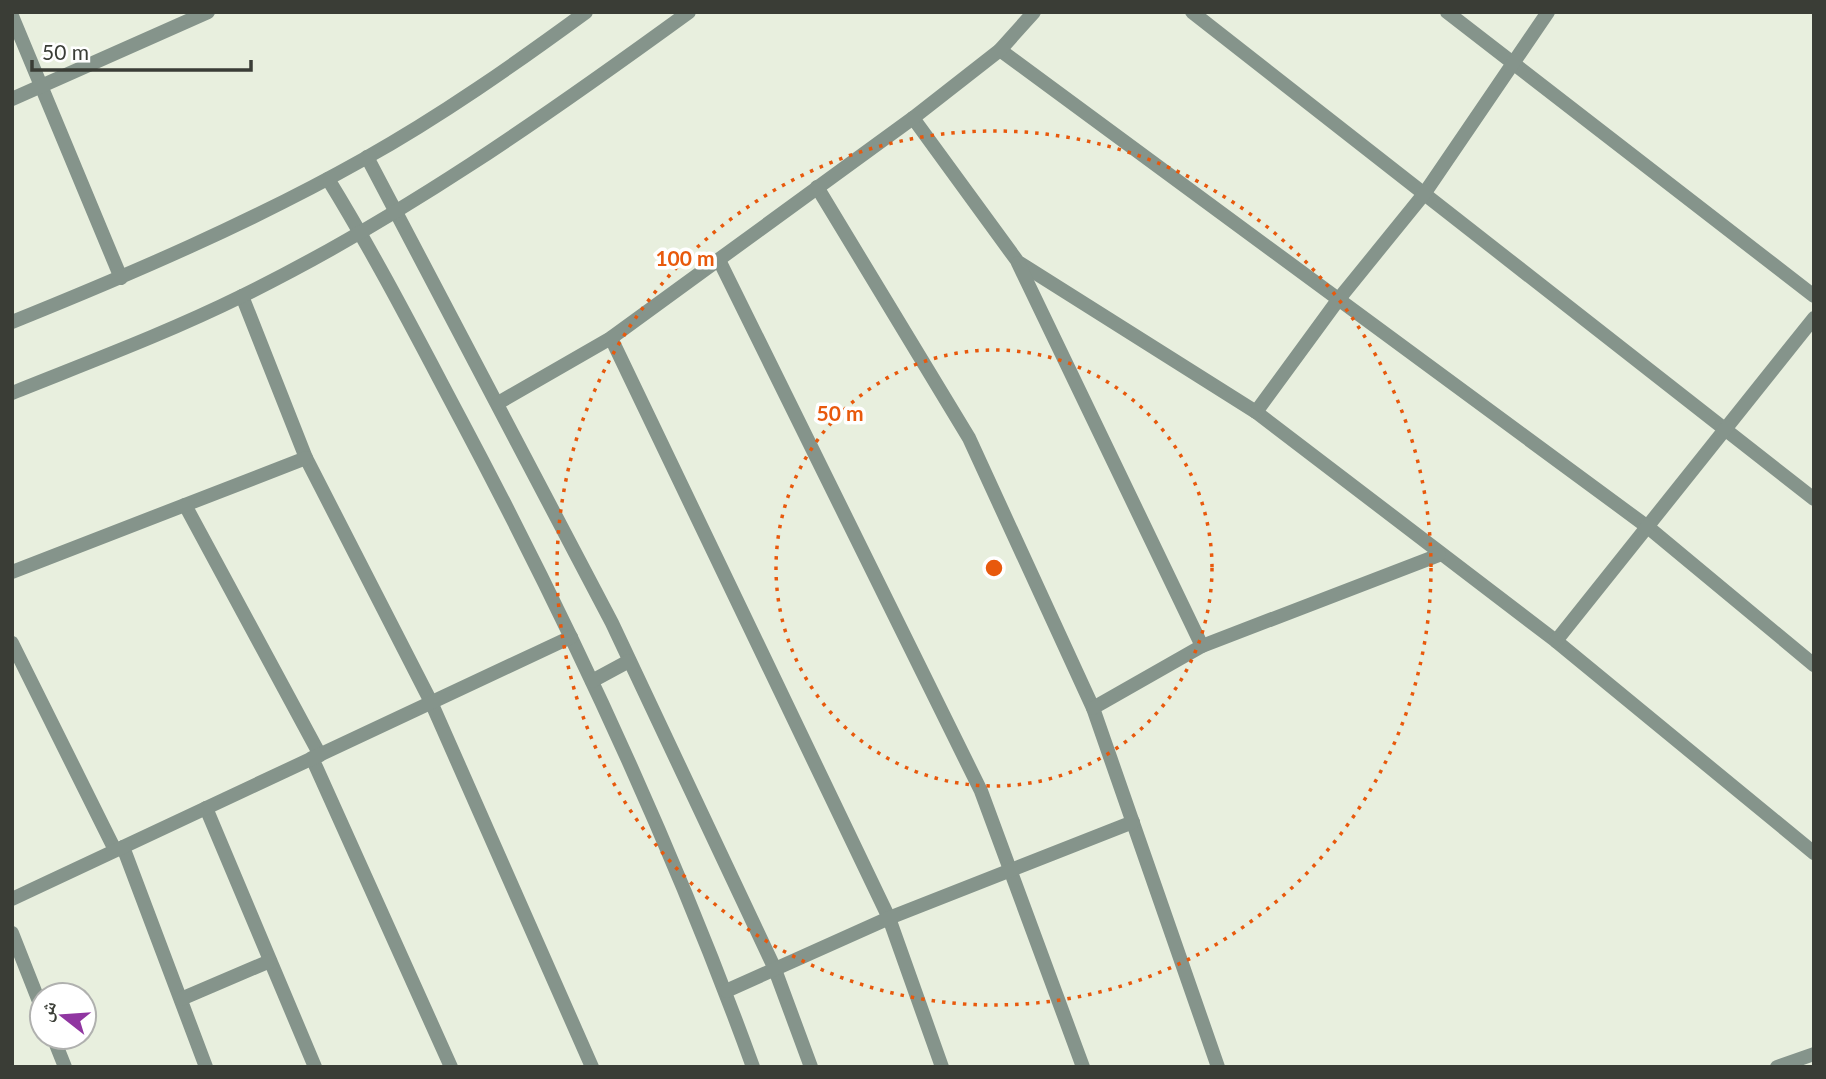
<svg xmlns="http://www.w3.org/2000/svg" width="1826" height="1079" font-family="Lato,'Noto Naskh Arabic',sans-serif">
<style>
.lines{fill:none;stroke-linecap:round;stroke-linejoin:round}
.street{stroke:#85948b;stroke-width:14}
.ring{fill:none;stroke:#e8590c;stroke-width:3.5;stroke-dasharray:3.5 7}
.centre{fill:#e8590c;stroke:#fff;stroke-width:3.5}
.ring-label{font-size:21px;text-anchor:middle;font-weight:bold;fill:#e8590c;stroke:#fff;stroke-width:7;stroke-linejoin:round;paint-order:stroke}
</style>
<rect width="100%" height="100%" fill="#e8efde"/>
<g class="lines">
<g class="street">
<polyline points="1192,12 1814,499"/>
<polyline points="1447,12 1814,296"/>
<polyline points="12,16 121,278"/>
<polyline points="1000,50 1649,528 1814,665"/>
<polyline points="12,99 208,12"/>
<polyline points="913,118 1018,262 1256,412 1556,641 1814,853"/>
<polyline points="367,157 612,623 774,967 811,1067"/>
<path d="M328 179C376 257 418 339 461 420 572 629 672 844 753 1067"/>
<polyline points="817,187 969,438 1093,708 1218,1067"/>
<polyline points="719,260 981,791 1083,1067"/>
<polyline points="1018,263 1202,646"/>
<polyline points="242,296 306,458 431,702 592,1067"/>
<path d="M12 322C131 274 252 222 364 159 441 116 515 64 586 12"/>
<polyline points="611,338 889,918 942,1067"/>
<path d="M12 393C89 362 167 333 242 296 401 218 546 116 689 12"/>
<polyline points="498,403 611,338 913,118 1000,50 1034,12"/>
<polyline points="1256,412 1338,300 1424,194 1548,12"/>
<polyline points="185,505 320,755"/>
<polyline points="12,572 306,458"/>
<polyline points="1556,641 1814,318"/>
<polyline points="12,643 115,850"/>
<polyline points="592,681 629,661"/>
<polyline points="1093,708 1202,646 1439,555"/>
<polyline points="312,758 451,1067"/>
<polyline points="206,808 315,1067"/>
<polyline points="123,847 206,1067"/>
<polyline points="12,899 571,637"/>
<polyline points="12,933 42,1009"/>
<polyline points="726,991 889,918 1133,822"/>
<polyline points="181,999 270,961"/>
<polyline points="53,1037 65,1067"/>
<polyline points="1777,1067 1814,1054"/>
</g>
</g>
<g class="ring">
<circle cx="994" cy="568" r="218"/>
<circle cx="994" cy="568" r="437"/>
</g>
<circle cx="994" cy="568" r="10" class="centre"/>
<g class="ring-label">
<text x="685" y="266">100 m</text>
<text x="840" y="421">50 m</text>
</g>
<rect width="1826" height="1079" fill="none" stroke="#3a3d36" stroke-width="28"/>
<g transform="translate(63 1016) rotate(287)"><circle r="33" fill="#ffffff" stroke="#b0b1af" stroke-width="2"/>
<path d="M0-5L12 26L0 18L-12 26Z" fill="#9036a1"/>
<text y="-10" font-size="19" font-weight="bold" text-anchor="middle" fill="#3a3d36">ش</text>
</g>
<path d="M32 60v10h219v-10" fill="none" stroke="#3a3d36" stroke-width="3.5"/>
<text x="42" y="60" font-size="21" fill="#3a3d36" stroke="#ffffff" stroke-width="5" paint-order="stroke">50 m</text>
</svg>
